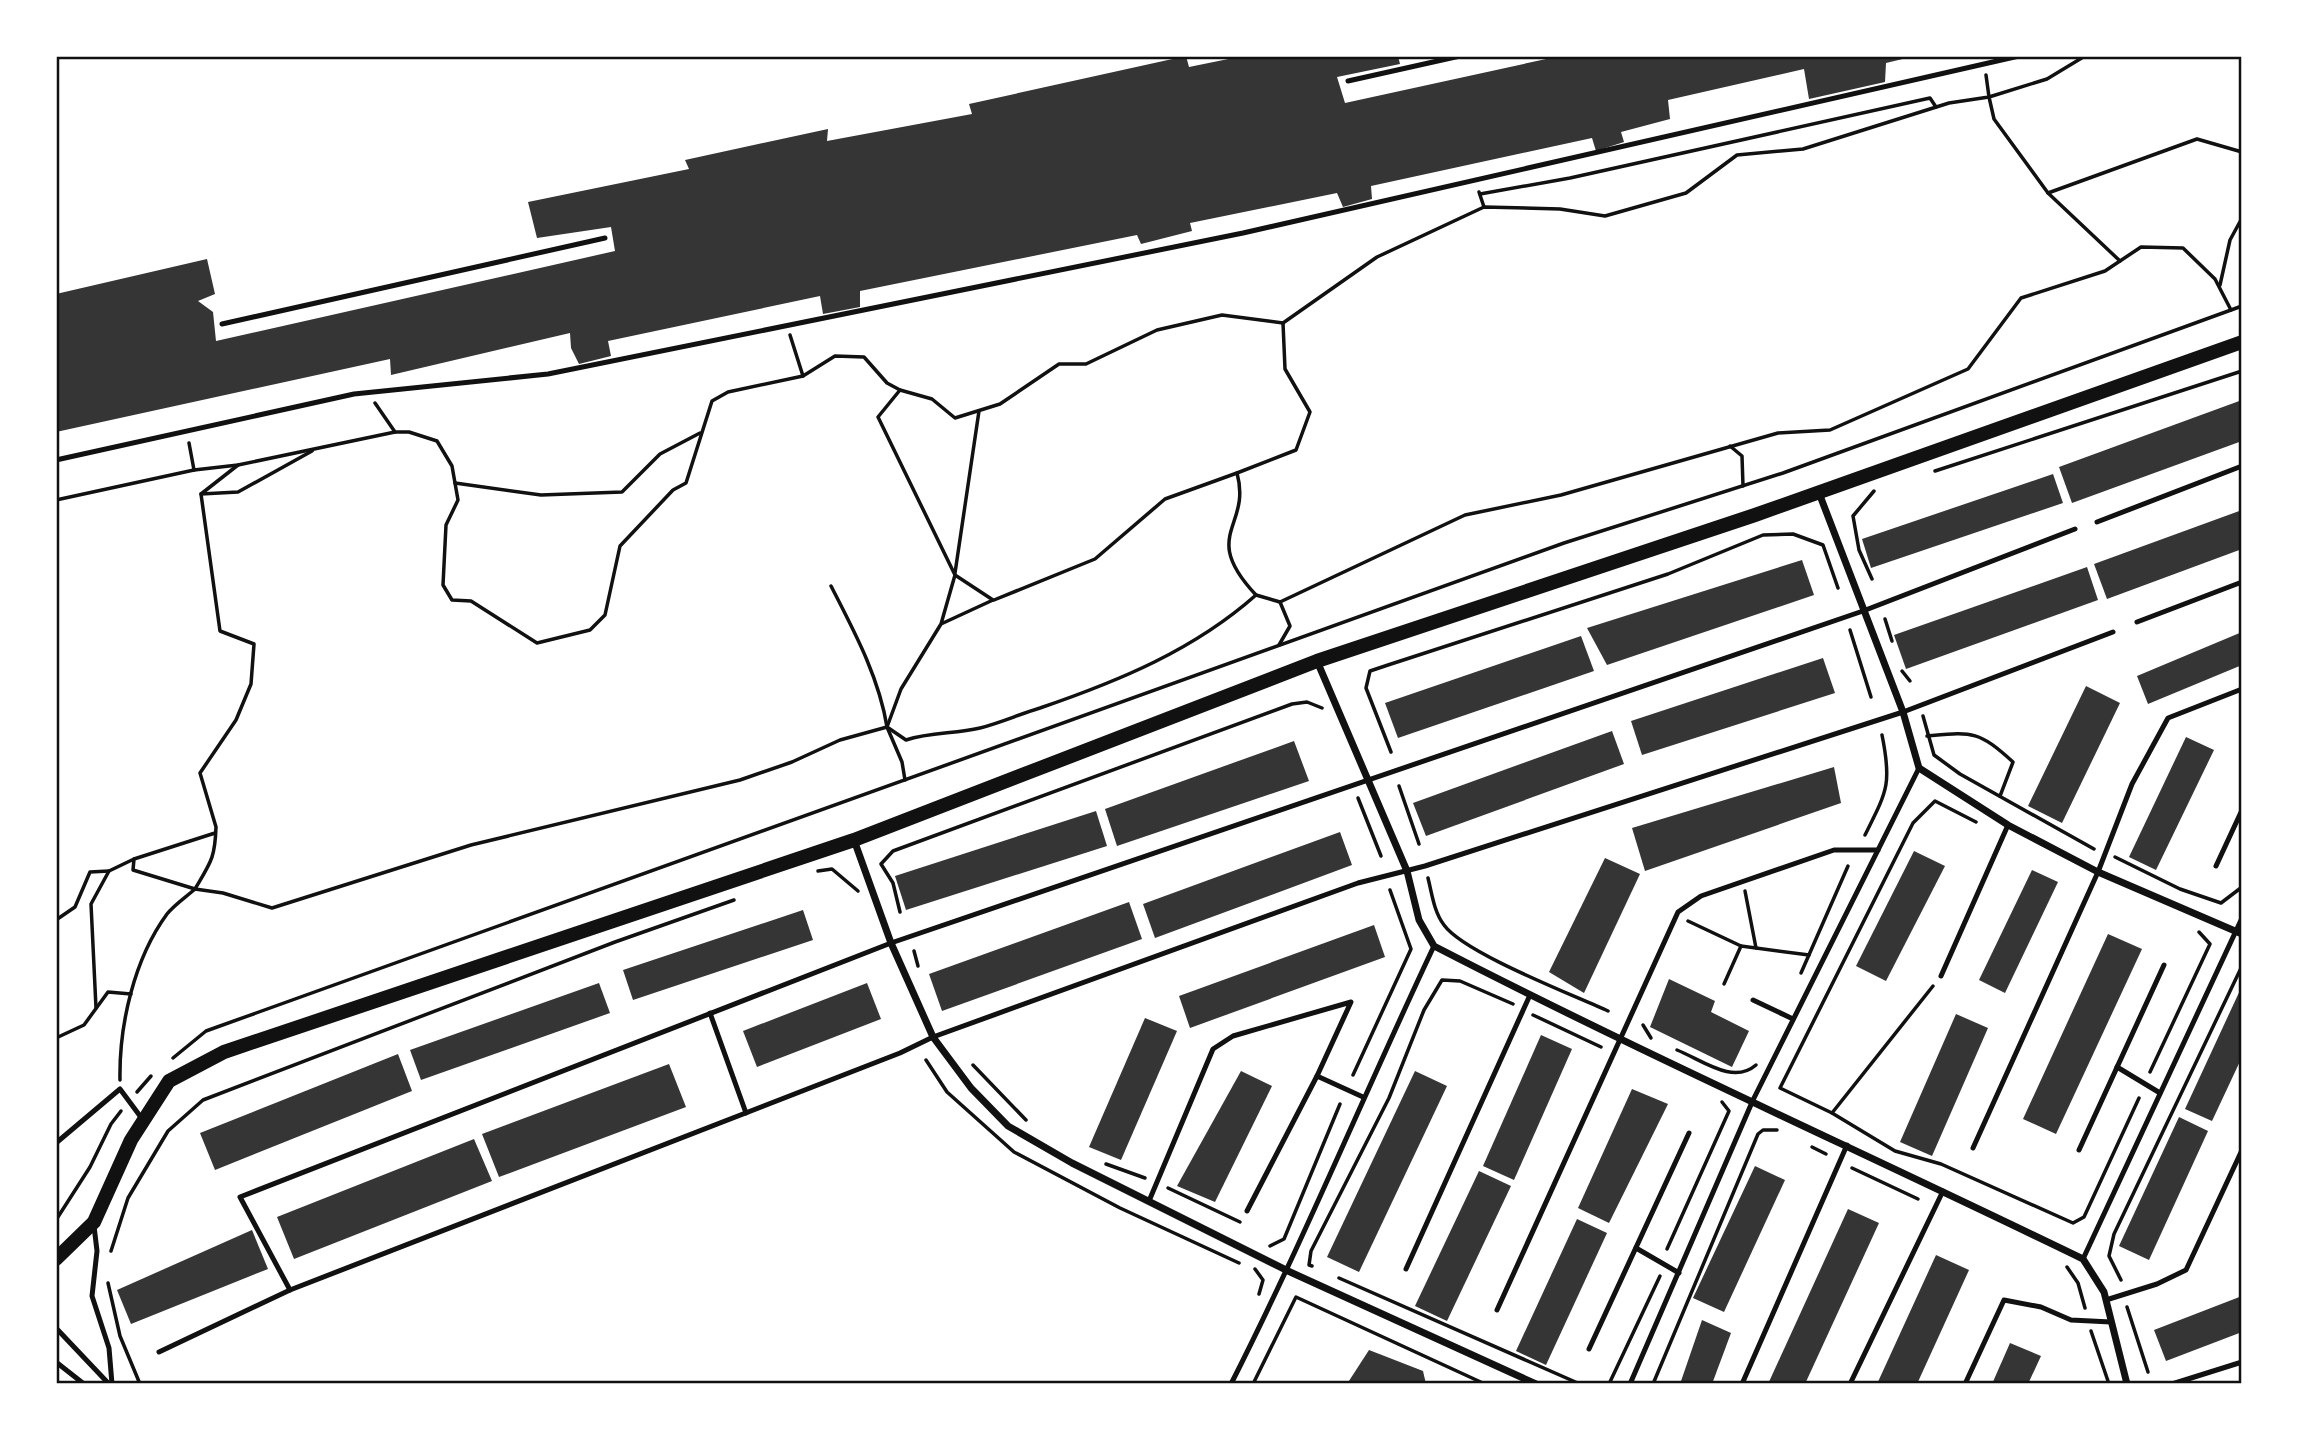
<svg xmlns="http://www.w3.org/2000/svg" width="2298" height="1440" font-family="'IBM Plex Sans',sans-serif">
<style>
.building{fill:#353535}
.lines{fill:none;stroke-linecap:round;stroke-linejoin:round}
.path{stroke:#111;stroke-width:3.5}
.service{stroke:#111;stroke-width:5}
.minor{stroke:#111;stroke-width:7}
.secondary{stroke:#111;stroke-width:14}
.neatline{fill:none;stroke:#111;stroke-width:2.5}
</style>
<rect width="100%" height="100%" fill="#fff"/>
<g class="building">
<polygon points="1186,56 1189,67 1243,56 1398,56 1400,64 1337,77 1345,103 1560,56 1911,57 1886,63 1885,82 1809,99 1804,69 1668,100 1670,119 1621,132 1624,142 1596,151 1592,138 1371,186 1372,199 1343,207 1337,193 1190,223 1192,231 1141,244 1137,235 860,291 860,307 823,314 820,296 608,341 611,356 579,364 571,348 570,333 391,375 390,359 56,432 56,294 207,259 215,294 198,301 213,312 216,341 615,251 611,227 537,238 528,202 689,169 685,160 828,129 827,141 972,114 969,104"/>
<polygon points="2242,400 2242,441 2072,503 2059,467"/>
<polygon points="2053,474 2063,503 1871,568 1862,539"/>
<polygon points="2242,510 2242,549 2107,599 2094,564"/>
<polygon points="1802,560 1814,595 1607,665 1587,628"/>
<polygon points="2087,567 2098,600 1906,669 1894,635"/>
<polygon points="2242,632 2242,665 2148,704 2137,676"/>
<polygon points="1581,636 1594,671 1398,738 1385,703"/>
<polygon points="1823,658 1835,693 1642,755 1631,721"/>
<polygon points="2086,686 2120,703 2062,823 2028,806"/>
<polygon points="1612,731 1624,764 1426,836 1413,803"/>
<polygon points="2186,737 2214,750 2156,870 2129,857"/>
<polygon points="1294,741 1309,781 1117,846 1105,809"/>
<polygon points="1834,767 1841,803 1645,871 1632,828"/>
<polygon points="1096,811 1107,846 906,910 895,876"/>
<polygon points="1340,832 1352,865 1155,938 1143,904"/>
<polygon points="1914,851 1945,866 1886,981 1856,966"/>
<polygon points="1605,858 1640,874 1584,993 1549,972"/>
<polygon points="2032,870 2058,882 2005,993 1979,980"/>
<polygon points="1129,902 1142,939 942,1011 929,974"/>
<polygon points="803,910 813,940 633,1000 623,970"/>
<polygon points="1374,925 1385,957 1190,1028 1179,996"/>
<polygon points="2108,934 2142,949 2056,1134 2023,1119"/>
<polygon points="1669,979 1715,1001 1711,1012 1749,1031 1732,1067 1650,1027"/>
<polygon points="599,983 610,1013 421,1080 410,1050"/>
<polygon points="867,983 881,1019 757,1067 743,1031"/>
<polygon points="2242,986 2242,1057 2212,1121 2185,1109"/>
<polygon points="1956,1014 1988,1028 1932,1156 1900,1142"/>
<polygon points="1145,1018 1177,1031 1121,1160 1089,1147"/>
<polygon points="1541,1035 1572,1049 1514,1180 1483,1166"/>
<polygon points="398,1054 412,1091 215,1170 200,1133"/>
<polygon points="669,1064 686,1107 499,1177 482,1134"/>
<polygon points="1241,1071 1272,1086 1215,1202 1177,1186"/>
<polygon points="1415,1071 1447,1086 1359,1272 1327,1257"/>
<polygon points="1632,1089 1668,1104 1609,1223 1578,1208"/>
<polygon points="2179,1117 2208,1131 2149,1260 2119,1246"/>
<polygon points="474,1139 492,1181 294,1259 277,1217"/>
<polygon points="1755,1166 1785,1180 1724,1312 1693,1298"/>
<polygon points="1479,1171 1511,1186 1447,1321 1415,1306"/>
<polygon points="1848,1209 1879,1223 1805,1384 1768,1384"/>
<polygon points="1577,1219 1607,1233 1546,1365 1516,1351"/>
<polygon points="252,1230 268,1269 131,1324 117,1290"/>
<polygon points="1936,1255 1969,1270 1917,1384 1877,1384"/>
<polygon points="2242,1296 2242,1332 2166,1361 2154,1330"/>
<polygon points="1702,1320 1731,1333 1712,1384 1680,1384"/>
<polygon points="2010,1343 2041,1356 2028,1384 1992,1384"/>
<polygon points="1369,1350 1423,1371 1426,1384 1347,1384"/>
</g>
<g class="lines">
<g class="path">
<polyline points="2085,56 2047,79 1989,97 1994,119 2048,193 2197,139 2242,152"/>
<polyline points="1479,192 1484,207"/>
<polyline points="2048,193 2120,261"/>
<polyline points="1480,194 1570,178 1930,98 1936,107"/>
<polyline points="2220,285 2230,240 2242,218"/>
<polyline points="1283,323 1377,257 1484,207 1560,209 1605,216 1686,193 1737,155 1803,149 1949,103 1989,97 1986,75"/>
<polyline points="790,335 803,376"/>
<polyline points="900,390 878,417 955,575"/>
<polyline points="375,403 395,432 409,432 437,441 452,466 458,500 446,525 443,585 452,600 471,601 537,643 590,630 605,615 620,546 673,490 686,483 712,401 728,392 803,376 835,356 864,357 887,383 900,390 932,399 955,418 1000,404 1059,364 1086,364 1157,330 1222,315 1283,323"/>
<polyline points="189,443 194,470 238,465 395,432"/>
<polyline points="1730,446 1742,456 1743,486"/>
<polyline points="1935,471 2242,371"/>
<polyline points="455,483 541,495 622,492 660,454 700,433"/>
<polyline points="201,494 238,492 312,451"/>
<polyline points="56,500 194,470"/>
<polyline points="955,573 979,411"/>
<polyline points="1872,579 1859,550 1853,516 1874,491"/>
<path d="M1256 595C1199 534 1252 528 1237 473L1296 450 1310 412 1285 369 1283 323"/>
<polyline points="994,600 1095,559 1165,499 1237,473"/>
<polyline points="1885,619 1892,641"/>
<polyline points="1850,630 1871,697"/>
<polyline points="1279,645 1290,626 1280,602"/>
<polyline points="1902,671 1910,681"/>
<polyline points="1923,716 1934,755 1960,774 2094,849"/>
<path d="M887 727 906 740C931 732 955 734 980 728 1000 723 1020 714 1040 708 1119 681 1194 650 1256 595L1280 602 1465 515 1561 495 1778 433 1830 430 1968 369 2021 298 2105 271 2141 247 2183 248 2215 279 2231 310"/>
<path d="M1927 736C1972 732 1978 730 2013 762L2000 796"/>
<polyline points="1391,752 1366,688 1370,671 1388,665 1668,574 1763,535 1793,534 1823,545 1838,588"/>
<polyline points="905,780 902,762 887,727 901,689 941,624 955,575 993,600 941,624"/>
<polyline points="1399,786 1419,844"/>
<polyline points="1358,798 1381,856"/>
<polyline points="1976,822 1935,801 1913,823 1780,1088 1832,1113 1895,1151 1941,1164 2073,1223 2084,1217 2139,1098"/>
<path d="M215 833 134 859 133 870 195 889C211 862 215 858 216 827L200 773 236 720 251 684 254 644 220 631 201 494 238 465"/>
<path d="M1865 835C1887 791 1892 784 1882 735"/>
<polyline points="2115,857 2180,889 2221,903 2242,887"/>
<polyline points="818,871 832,869 858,891"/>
<path d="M1428 878C1432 894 1434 912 1444 925 1464 953 1571 994 1608 1011"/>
<polyline points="1745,891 1756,948"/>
<polyline points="900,912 893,883 881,864 893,851 1292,704 1307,702 1322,708"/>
<polyline points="56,920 75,907 90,872 109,871"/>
<polyline points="1688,921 1741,946 1809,955"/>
<polyline points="914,951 918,966"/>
<polyline points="1801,973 1848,866"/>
<polyline points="1724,984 1741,946"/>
<polyline points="96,1008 91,904 109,871 134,859"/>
<polyline points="1533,1015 1601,1047"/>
<polyline points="1643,1025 1651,1038"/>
<polyline points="56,1038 84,1025 108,992 131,994"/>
<path d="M1677 1050C1702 1060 1733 1085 1756 1065"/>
<polyline points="173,1058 206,1031 1564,543 1783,473 2242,306"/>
<polyline points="926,1060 947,1092 1014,1152 1120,1208 1239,1263"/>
<polyline points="973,1065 1026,1120"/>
<polyline points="2150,1072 2210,944 2199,932"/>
<polyline points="1353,1075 1411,949 1390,890"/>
<path d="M120 1080C119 1025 134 959 167 914 174 905 186 897 195 889L223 893 272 908 471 845 740 780 792 762 840 740 887 727C879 677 854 631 831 586"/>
<polyline points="137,1092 151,1076"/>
<polyline points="1832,1113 1933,986"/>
<polyline points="1812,1147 1826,1154"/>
<polyline points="1106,1164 1145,1178"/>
<polyline points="1852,1168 1918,1199"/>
<polyline points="1168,1188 1240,1222"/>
<polyline points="56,1220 90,1167 111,1124 121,1111"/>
<polyline points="1270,1246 1284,1239 1340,1104"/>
<polyline points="1667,1249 1729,1111 1722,1102"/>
<polyline points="111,1251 128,1198 168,1131 203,1100 615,942 734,900"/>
<polyline points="1312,1266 1309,1265 1311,1251 1389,1098 1424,1010 1442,980 1460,981 1513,1004"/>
<polyline points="2067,1267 2078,1283 2085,1308"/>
<polyline points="1255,1269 1263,1280 1259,1294"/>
<polyline points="1339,1278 1580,1384"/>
<polyline points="2121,1280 2109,1256 2114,1234 2242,966"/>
<polyline points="108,1283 120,1336 140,1384"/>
<polyline points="2127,1307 2148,1372"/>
<polyline points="2091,1331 2109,1384"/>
<polyline points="1253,1384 1296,1297 1485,1384"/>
<polyline points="1609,1384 1660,1276"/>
<polyline points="1653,1384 1758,1134 1763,1130 1777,1130"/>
</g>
<g class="service">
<polyline points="1348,81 1460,56"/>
<polyline points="222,324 605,238"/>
<polyline points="56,460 354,394 548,374 1243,233 2019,56"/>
<polyline points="2097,522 2242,466"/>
<polyline points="2137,622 2242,582"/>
<polyline points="2216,866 2242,810"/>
<polyline points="1941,976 2008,825"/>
<polyline points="1753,1000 1793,1019"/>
<polyline points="710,1013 746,1113"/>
<polyline points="2117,1067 2160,1093"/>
<polyline points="56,1143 120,1089 143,1120"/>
<polyline points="1973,1148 2098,872 2132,784 2168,718 2242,689"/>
<polyline points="2079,1150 2164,965"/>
<polyline points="1149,1201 1213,1049 1233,1036 1351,1002 1317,1076"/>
<polyline points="1247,1211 1317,1076 1363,1097"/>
<polyline points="94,1226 97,1251 92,1296 109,1348 112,1384"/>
<polyline points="1636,1248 1679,1273"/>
<polyline points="2083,1259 2242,918"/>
<polyline points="1406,1269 1530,995"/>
<polyline points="290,1290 240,1197 891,943 1863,611 2075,529"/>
<polyline points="2106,1300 2157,1284 2186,1270 2242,1150"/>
<polyline points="1497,1310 1678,912 1701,896 1834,850 1878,850"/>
<polyline points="56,1328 109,1384"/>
<polyline points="1589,1349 1689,1133"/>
<polyline points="159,1352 290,1290 900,1053 933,1037 1358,883 1425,866 1903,712 2113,632"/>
<polyline points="56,1362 84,1384"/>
<path d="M1231 1384C1304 1240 1365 1092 1434 946"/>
<polyline points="1630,1384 1753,1100 1919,768"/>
<polyline points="1742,1384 1847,1145"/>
<polyline points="1850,1384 1943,1191"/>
<polyline points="1965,1384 2004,1300 2041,1307 2071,1320 2111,1322"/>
<polyline points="2172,1384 2242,1362"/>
</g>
<g class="minor">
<polyline points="1819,493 1903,712 1919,768 2008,825 2098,872 2242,934"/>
<path d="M1317 661 1407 871 1419 920 1434 946C1647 1056 1867 1154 2083 1259L2104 1292 2127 1384"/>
<polyline points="854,840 891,943 933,1037 971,1088 1008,1126 1072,1163 1288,1271 1536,1384"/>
</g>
<polyline class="secondary" points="56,1259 94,1222 131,1140 169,1081 224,1052 854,840 1317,661 1755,515 2242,342"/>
</g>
<rect width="2298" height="1440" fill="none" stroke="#ffffff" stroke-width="116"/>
<rect x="58" y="58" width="2182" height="1324" class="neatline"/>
</svg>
